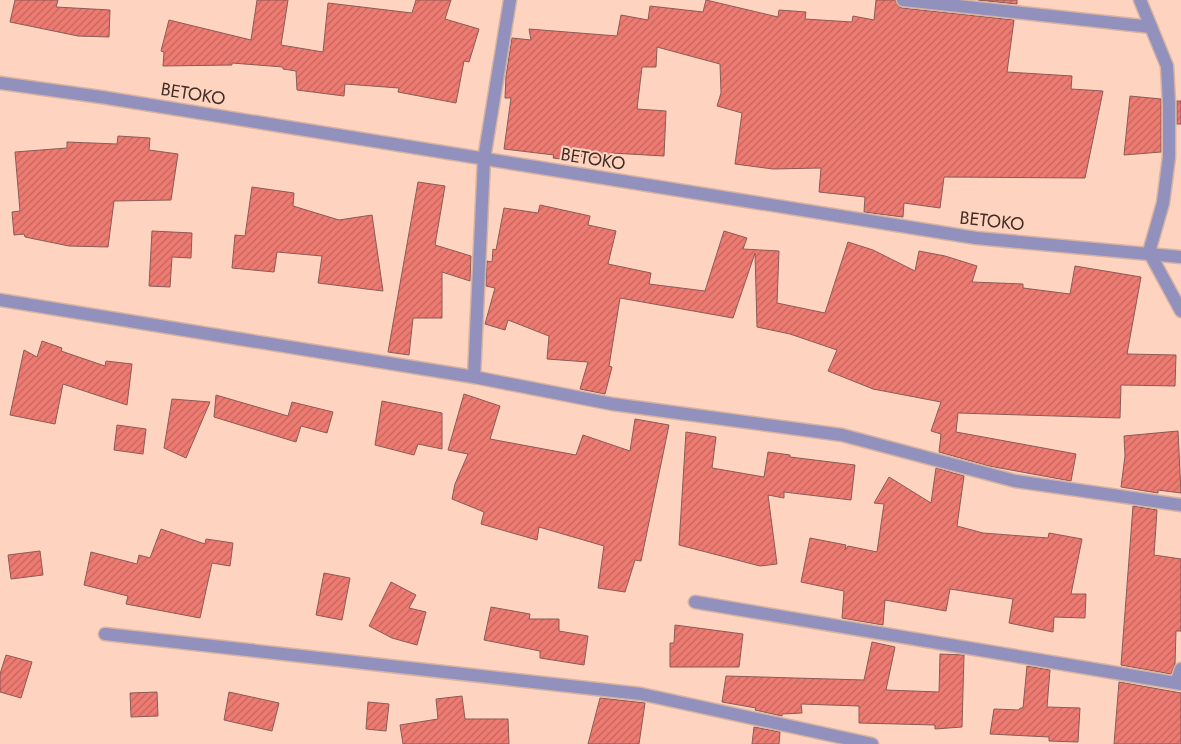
<svg xmlns="http://www.w3.org/2000/svg" width="1181" height="744" font-family="Jost,sans-serif">
<style>
.building{fill:url(#building-hatch);stroke:#8c5a55}
.lines{fill:none;stroke-linecap:round;stroke-linejoin:round}
.minor-casing{stroke:#d8b3a2;stroke-width:15}
.minor{stroke:#9291bd;stroke-width:12}
.labels{text-anchor:middle;stroke-width:4;stroke-linejoin:round;paint-order:stroke}
.street-label{font-size:18px;fill:#412d24;stroke:#fed4c1}
</style>
<defs>
<pattern id="building-hatch" width="6" height="6" patternUnits="userSpaceOnUse" patternTransform="scale(1.25)"><rect width="6" height="6" fill="#ee7b72"/><path d="M-1 1l2-2M0 6l6-6M5 7l2-2" fill="none" stroke="#c2655d"/></pattern>
</defs>
<rect width="100%" height="100%" fill="#fed4c1"/>
<g class="building">
<polygon points="15,0 58,0 56,7 110,10 109,37 78,36 10,22"/>
<polygon points="257,0 288,0 281,45 323,52 328,3 412,13 416,0 451,0 445,19 479,29 469,62 464,61 456,103 398,92 399,88 345,84 344,96 297,90 296,71 283,69 283,67 232,63 232,65 163,66 164,52 161,51 169,20 251,40"/>
<polygon points="706,0 778,17 779,10 806,12 805,19 852,22 853,16 874,20 876,0 895,0 898,6 902,8 1014,20 1007,72 1072,76 1071,89 1103,91 1085,178 944,177 940,208 904,203 903,217 864,212 865,197 819,192 821,168 773,169 735,164 742,113 717,106 721,93 720,64 657,47 656,67 642,67 637,109 666,111 664,156 611,153 611,159 577,156 577,161 553,158 554,155 504,149 511,98 505,98 506,76 512,38 531,40 529,29 617,36 621,15 648,20 650,6 703,12"/>
<polygon points="978,0 1017,0 1017,4"/>
<polygon points="1130,96 1161,99 1161,152 1124,155"/>
<rect x="1177" y="101" width="4" height="23"/>
<polygon points="118,136 150,138 149,150 178,154 171,200 114,201 108,247 69,246 25,237 24,234 14,235 12,212 20,211 15,152 67,148 67,142 117,144"/>
<polygon points="418,182 445,186 435,245 471,256 470,281 442,272 442,318 413,318 409,355 388,352"/>
<polygon points="252,187 294,193 293,206 339,220 372,215 383,291 318,283 322,256 277,252 274,272 232,268 235,235 245,236"/>
<polygon points="540,205 590,216 588,225 616,231 608,264 651,273 649,284 705,291 724,231 747,238 743,249 779,251 777,303 825,313 848,242 873,250 915,271 919,251 945,256 977,266 972,282 1023,284 1023,288 1070,294 1075,266 1141,277 1127,354 1176,355 1175,386 1121,385 1120,418 958,413 956,432 1076,454 1071,481 989,466 939,452 941,434 931,431 941,402 873,389 828,371 837,350 790,334 757,327 755,253 733,318 620,298 609,366 612,367 605,394 580,389 588,362 547,359 549,336 508,320 505,330 485,324 495,288 486,286 487,261 492,262 493,249 496,250 504,208 538,213"/>
<polygon points="152,231 192,233 191,258 172,257 170,287 149,286"/>
<polygon points="42,341 62,348 61,351 105,366 106,361 132,364 127,405 63,384 55,424 10,415 24,350 37,357"/>
<polygon points="464,394 500,406 490,439 576,455 583,435 630,451 635,419 669,425 641,561 635,560 625,592 598,588 604,546 539,527 537,540 481,524 484,512 452,499 455,484 468,454 448,450"/>
<polygon points="216,395 288,416 292,402 333,412 327,433 301,426 296,442 214,417"/>
<polygon points="172,399 210,402 186,458 164,448"/>
<polygon points="382,401 442,413 442,449 418,444 414,455 375,445"/>
<polygon points="117,425 146,429 143,454 114,450"/>
<polygon points="1178,431 1181,493 1158,490 1158,493 1121,487 1125,456 1124,436"/>
<polygon points="686,432 716,437 712,468 764,477 768,452 790,455 790,457 855,465 851,500 784,492 784,498 768,495 777,564 760,566 679,545"/>
<polygon points="936,468 964,476 957,526 983,533 1048,538 1049,533 1082,539 1071,594 1086,594 1085,618 1054,617 1053,632 1009,623 1013,599 950,589 946,611 885,600 883,625 842,618 844,591 801,582 810,538 846,545 845,550 848,546 877,552 884,504 874,503 889,477 931,503"/>
<polygon points="1133,506 1157,510 1154,555 1181,559 1181,631 1176,631 1175,664 1171,674 1121,665"/>
<polygon points="161,529 205,544 206,539 233,543 230,566 212,563 200,618 126,604 128,596 84,585 91,552 137,564 139,555 150,558"/>
<polygon points="40,551 43,575 11,579 8,555"/>
<polygon points="324,573 350,578 342,620 316,615"/>
<polygon points="391,582 416,595 409,608 426,612 417,645 392,638 369,626"/>
<polygon points="491,607 530,614 529,619 559,619 559,631 588,636 584,665 540,658 540,651 484,640"/>
<polygon points="675,625 743,634 739,667 670,667 670,643 674,643"/>
<polygon points="872,642 895,647 886,690 939,692 940,654 964,655 962,727 935,729 935,725 859,723 859,706 801,704 802,713 782,714 782,716 755,710 756,708 722,702 726,676 864,680"/>
<polygon points="6,655 32,662 21,698 0,692 0,674"/>
<polygon points="1027,666 1050,670 1047,707 1080,708 1078,742 1049,741 1049,737 990,734 994,709 1019,710 1020,708 1023,708"/>
<polygon points="1119,682 1181,693 1181,744 1114,744"/>
<polygon points="157,692 158,716 131,717 130,693"/>
<polygon points="229,692 279,703 272,731 224,720"/>
<polygon points="462,696 465,719 508,719 509,744 403,744 400,725 438,719 436,699"/>
<polygon points="600,698 645,703 639,744 588,744"/>
<polygon points="368,702 389,704 386,731 366,729"/>
<polygon points="754,727 780,732 779,744 752,744"/>
</g>
<g class="lines">
<g class="minor-casing">
<g id="minor">
<polyline points="903,0 1151,27"/>
<polyline points="1140,0 1167,66 1169,104 1169,157 1163,203 1149,252 1181,311"/>
<polyline points="0,83 101,97 976,238 1181,257"/>
<polyline points="0,300 474,377 612,404 842,435 1015,481 1181,505"/>
<polyline points="474,377 484,159 510,0"/>
<polyline points="695,602 1176,683"/>
<polyline points="105,634 641,694 872,744"/>
<polyline points="1181,669 1176,683 1181,684"/>
</g>
</g>
<use href="#minor" class="minor"/>
</g>
<g class="labels">
<g class="street-label">
<text transform="translate(193 94) rotate(9)" y="6">BETOKO</text>
<text transform="translate(593 159) rotate(9)" y="6">BETOKO</text>
<text transform="translate(992 221) rotate(6)" y="6">BETOKO</text>
</g>
</g>
</svg>
